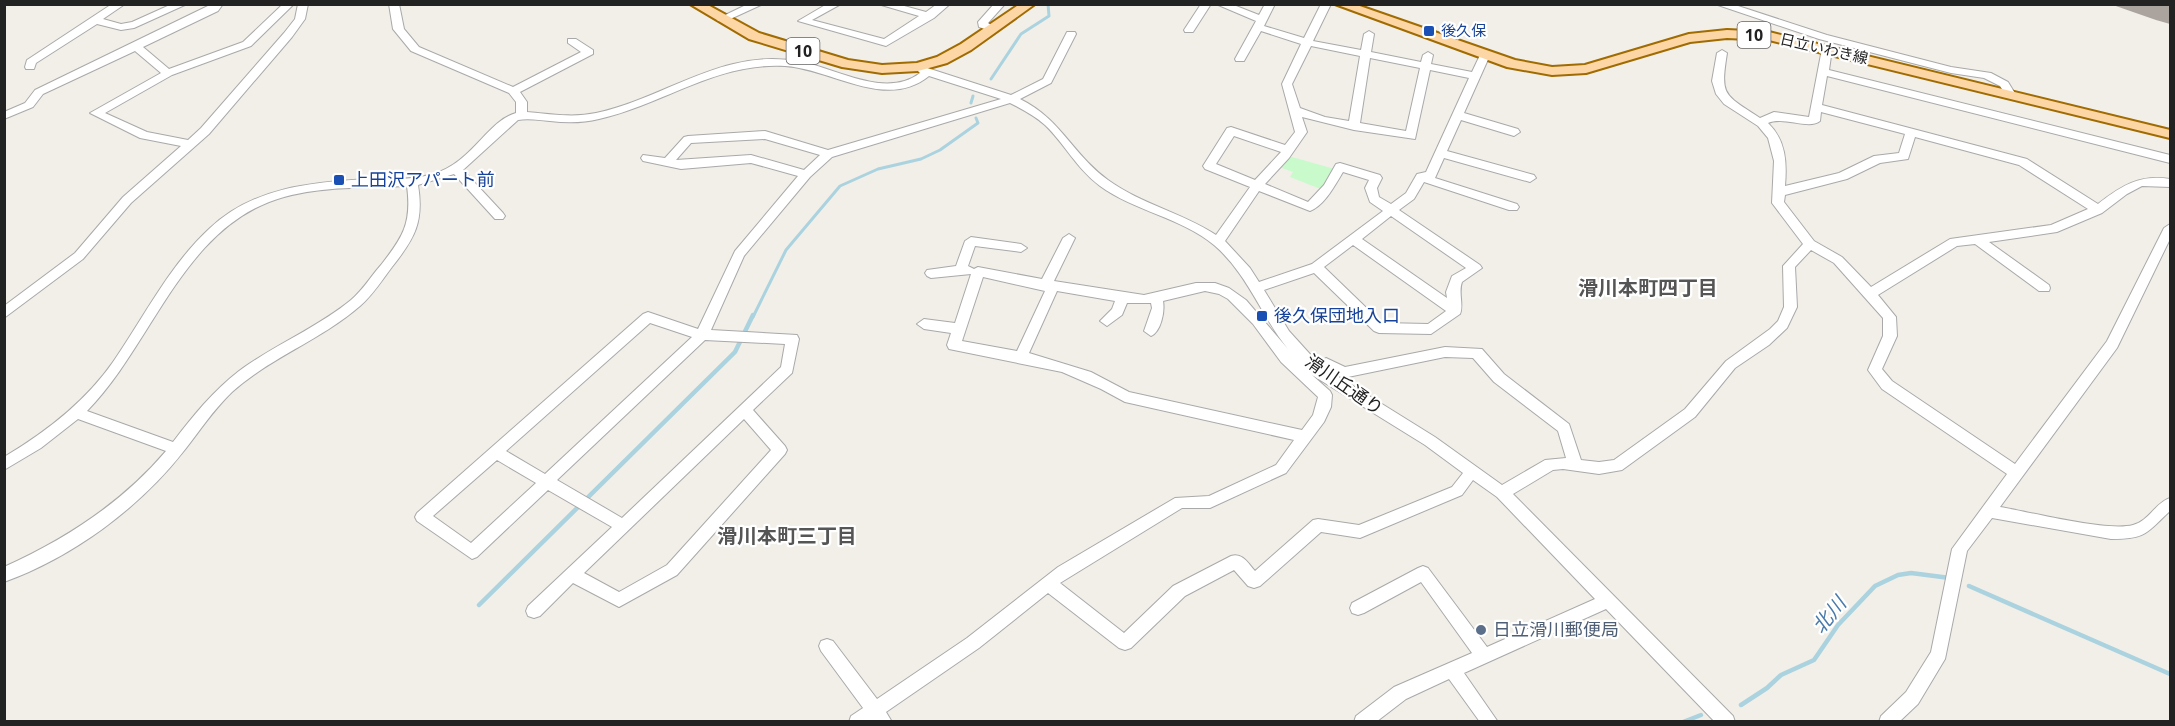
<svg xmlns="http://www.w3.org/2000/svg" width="2175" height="726" font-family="'Open Sans','Noto Sans JP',sans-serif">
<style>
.park{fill:#c8facc}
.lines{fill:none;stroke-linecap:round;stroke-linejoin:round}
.stream-far1{stroke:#aad3df;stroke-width:3}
.stream{stroke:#aad3df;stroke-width:4.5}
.minor-casing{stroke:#a9a9a9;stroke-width:2}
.major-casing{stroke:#a06b00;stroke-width:4}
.minor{fill:#fff;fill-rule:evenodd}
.major{fill:#fcd6a4;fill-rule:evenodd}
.wall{fill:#aba49e}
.transit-dot{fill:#1a4fb4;stroke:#fff;stroke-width:2}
.service-dot{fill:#5c6f8a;stroke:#fff;stroke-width:2}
.labels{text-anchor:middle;stroke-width:4.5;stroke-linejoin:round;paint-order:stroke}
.far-transit-label{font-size:15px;fill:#164399;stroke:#fff;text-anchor:start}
.far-street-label{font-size:15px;fill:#222;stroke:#fff}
.shield{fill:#fff;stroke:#646464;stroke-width:1.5}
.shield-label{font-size:16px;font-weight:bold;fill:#222}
.transit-label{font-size:18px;fill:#164399;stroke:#fff;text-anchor:start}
.street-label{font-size:18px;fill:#222;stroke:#fff}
.service-label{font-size:18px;fill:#4e5e75;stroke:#fff;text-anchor:start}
.neighbourhood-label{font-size:20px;font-weight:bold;fill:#555;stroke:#fff}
.water-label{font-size:20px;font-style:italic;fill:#4a7aab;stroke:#fff}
</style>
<rect width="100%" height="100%" fill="#f2efe9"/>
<polygon class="park" points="1285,155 1338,170 1323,190 1290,177 1293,172 1274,165"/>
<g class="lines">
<g class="stream-far1">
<polyline points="991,79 1021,34 1049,16 1048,4"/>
<polyline points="971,103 973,96"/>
<polyline points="753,317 786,250 840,186 878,169 921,159 940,150 978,123 976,118"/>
</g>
<g class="stream">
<polyline points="1969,586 2170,674"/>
<polyline points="479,605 735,352 753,315"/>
<polyline points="1741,705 1767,688 1781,675 1814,660 1838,625 1875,586 1898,575 1911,573 1950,578"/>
<polyline points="1683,722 1701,715"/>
</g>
<g class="minor-casing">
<g id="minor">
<polygon points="112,4 125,4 103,19 121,24 132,22 172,4 187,4 134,28 121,30 97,24 36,63 34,69 26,69 25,67 27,60"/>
<polygon points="212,4 223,4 218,11 143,47 169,69 243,42 283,4 294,4 251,46 172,75 105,113 147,132 188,140 201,128 284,33 295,19 298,4 308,4 305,19 292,37 209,134 131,203 83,259 4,318 4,306 75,253 123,197 181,146 140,138 90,113 161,73 135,51 43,94 33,107 4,119 4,112 25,103 35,90"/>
<path d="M389 4H399L404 29 419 47 513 87 581 52 568 43V39H576L593 50V54L520 92 527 102V112C550 114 573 118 596 113 667 98 724 46 802 62 838 69 886 99 920 73L916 69 921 66 1011 95 1043 79 1066 34 1067 32H1075L1076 34 1051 83 1020 99C1061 119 1073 155 1108 180 1141 204 1183 213 1216 235L1250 187 1205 169 1203 166 1227 128 1231 127 1285 145 1295 132 1282 84 1301 44 1261 31 1244 61H1236L1235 59 1256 21 1216 4H1231L1259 15 1265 4H1275L1264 26 1304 38 1321 4H1331L1313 41 1361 50 1364 34 1369 31 1374 34 1371 52 1421 62 1423 55 1428 52 1433 55 1431 64 1472 72 1481 53H1489L1490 55 1464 113 1518 129 1520 132 1514 136 1461 120 1447 151 1534 175 1536 178 1530 182 1444 158 1435 178 1517 204 1519 207 1517 210H1509L1424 182 1414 199 1399 210 1480 265 1482 268 1462 282C1458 293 1464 305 1460 314L1431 334 1379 333 1374 331 1314 273 1264 290 1289 331 1318 363 1326 358 1345 367 1445 347 1482 349 1504 374 1569 424 1581 460 1599 462 1614 460 1685 409 1726 361 1770 329 1778 321 1784 307 1783 266 1803 244 1772 203 1774 161 1768 138 1758 126 1724 104 1716 94 1712 81 1717 53 1722 50 1727 53C1720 97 1724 94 1760 118L1774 112 1809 117 1822 49 1823 47H1831L1832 49 1829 70 2170 155V163L1827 76 1822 105 2027 159 2098 204C2121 186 2140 174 2170 179V187L2142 186 2127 194 2102 213 2057 232 1989 242 2049 285 2050 288 2049 291H2039L1975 244 1957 246 1878 295 1896 317 1897 336 1882 369 1892 381 2015 464 2107 341 2164 228 2170 224V239L2117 348 2000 507C2030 512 2107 532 2133 525 2149 521 2155 503 2170 498V511C2146 533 2147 539 2111 539L1992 518 1967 551 1945 659 1918 704 1899 722H1879L1881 716 1906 692 1931 652 1952 549 2007 474 1882 389 1868 370 1883 336V318L1834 263 1811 250 1795 267 1797 307 1787 328 1769 345 1735 368 1695 417 1622 470 1599 474 1563 469 1553 470 1513 494 1733 716 1735 722H1715L1606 609 1464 673 1498 722H1480L1449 679 1406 699 1376 722H1354L1356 716 1394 687 1472 653 1421 582 1364 613 1358 615 1352 613 1350 608 1352 603 1418 568 1423 566 1428 568 1487 647 1595 599 1497 497 1473 480 1462 495 1360 538 1321 532 1260 586 1254 588 1248 586 1234 570 1185 596 1131 648 1125 650 1119 648 1048 593 979 648 886 712 892 722H849L851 716 863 708 821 651 819 646 821 641 827 639 833 641 877 699 967 638 1058 567 1175 498 1209 496 1276 465 1294 440 1125 402 1101 389 1062 372 949 349 947 345 951 333 924 329 917 324 924 319 955 323 971 274 931 278 927 276 925 273 927 270 956 266 965 241 971 237 1021 244 1027 248 1021 252 975 246 968 266 974 269 978 267 1042 279 1063 238 1069 234 1075 238 1054 281 1144 295 1196 283H1215L1229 288 1246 300 1288 349C1261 316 1248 274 1214 245 1182 218 1134 211 1100 186 1076 168 1065 144 1045 125 1035 116 1022 109 1010 103L832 157 810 177 744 256 711 330 797 335 799 339 792 373 753 410 785 446 787 450 785 454 677 575 619 607 573 583 540 616 534 618 528 616 526 611 528 606 612 527 548 490 477 557 472 559 417 521 415 517 417 513 643 314 648 312 698 329 735 251 798 176 751 163 681 169 643 161 641 158 643 155 665 158 684 137 688 136 765 131 828 150 1001 99 929 76C886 111 832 69 785 66 717 62 664 104 599 119 583 123 566 123 550 121 539 120 528 118 518 120L463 170 503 213 505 216 503 219H495L454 174 418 185C424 222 415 238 392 267 382 280 373 295 360 306 321 340 271 357 232 392 213 410 199 432 183 452 139 508 73 557 4 582V567C66 539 122 503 166 451L78 419 41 448 4 470V457C46 432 85 402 113 362 144 317 169 266 209 229 253 187 312 182 370 179 391 179 413 180 433 174 472 163 487 121 516 113V102L509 93 411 51 393 29ZM1311 46 1360 56 1349 121 1325 117 1300 108 1292 84ZM1370 58 1420 68 1406 131 1360 123ZM1430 70 1469 78 1426 172 1417 174 1406 193 1391 204 1379 197 1377 188 1382 178 1380 175 1340 163 1336 164 1324 185 1308 202 1265 184 1289 158 1307 132 1302 117 1354 130 1415 139ZM1821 112 1905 134 1899 153 1874 156 1839 173 1785 186C1787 163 1786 140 1768 123 1783 116 1809 130 1820 121ZM1234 136 1281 152 1255 180 1216 164ZM1915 137 2019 165 2088 209 2051 225 1950 239 1871 287 1842 257 1814 241 1784 202 1785 195 1847 179 1880 163 1908 159ZM765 139 820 155 804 170 751 155 676 160 691 143ZM1343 172 1369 180 1365 188 1370 202 1383 211 1312 264 1259 282 1250 268 1225 241 1259 191 1310 211C1325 205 1335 185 1343 172ZM407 186C412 223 403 237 381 265 371 276 363 290 351 300 317 328 274 345 239 371 213 391 193 416 173 442L87 411C154 343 183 225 284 197 324 186 366 188 407 186ZM1391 216 1466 268 1452 276 1446 292 1447 298 1362 239ZM1353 245 1446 311 1428 324 1382 323 1324 267ZM983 277 1045 291 1017 351 962 341ZM1057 291 1115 301 1112 309 1100 321 1107 326 1122 315 1127 303H1151L1152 308 1144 331 1151 336C1161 332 1165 311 1163 301L1205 291 1219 294 1228 299 1253 324 1281 362 1318 397 1313 415 1302 430 1129 392 1091 372 1029 353ZM650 323 692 337 545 474 506 451ZM705 340 785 344 781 367 622 518 557 480ZM1445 357 1473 358 1494 382 1558 431 1566 458 1545 460 1502 485 1435 437 1329 371 1343 378ZM1312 375 1425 445 1463 473 1452 487 1359 525 1318 519 1313 520 1255 571C1248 563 1242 552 1231 556L1173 586 1124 633 1060 583 1182 508H1210L1286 473 1324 422 1331 407 1332 395 1330 391ZM744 419 771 450 667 565 619 592 584 573ZM497 460 536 483 471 543 433 516Z"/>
<polygon points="748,4 763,4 726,21 718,21 717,19"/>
<polygon points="827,4 841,4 812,20 884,39 919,16 878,4 897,4 926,12 937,4 950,4 934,18 886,46 798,21"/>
<polygon points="994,4 1005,4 988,23 998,29 993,32 979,27 978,22"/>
<polygon points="1201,4 1211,4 1193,32 1185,32 1184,30"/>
<polygon points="1715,4 1732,4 1827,35 1951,67 1991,73 2008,82 2016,95 2015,97 2007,97 2000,86 1984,78 1951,73 1819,39"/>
</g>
</g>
<g class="major-casing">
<g id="major">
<polygon points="690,4 706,4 759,33 848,60 882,65 917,63 937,57 961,44 1020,4 1035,4 971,50 947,63 918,71 882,73 842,67 749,39"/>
<polygon points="1335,4 1354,4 1515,60 1552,67 1585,65 1689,34 1727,30 1769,32 2170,130 2170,138 1769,40 1727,38 1690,42 1586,73 1552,75 1507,67"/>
</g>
</g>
<use href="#minor" class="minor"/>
<use href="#major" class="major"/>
</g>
<polygon class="wall" points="2110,4 2170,4 2170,24 2156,20"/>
<g class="transit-dot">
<rect x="1423" y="25" width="12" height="12" rx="3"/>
<rect x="333" y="174" width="12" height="12" rx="3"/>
<rect x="1256" y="310" width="12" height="12" rx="3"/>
</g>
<circle class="service-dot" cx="1481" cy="630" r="6"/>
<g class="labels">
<g class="far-transit-label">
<text x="1441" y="36">後久保</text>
</g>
<g class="far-street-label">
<text transform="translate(1824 49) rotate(13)" y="5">日立いわき線</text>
</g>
<g class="shield">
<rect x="1737.5" y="22" width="33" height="26" rx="4.5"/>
<rect x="786.5" y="38" width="33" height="26" rx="4.5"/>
</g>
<g class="shield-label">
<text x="1754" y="41">10</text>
<text x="803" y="57">10</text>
</g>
<g class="transit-label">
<text x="351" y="186">上田沢アパート前</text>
<text x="1274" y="322">後久保団地入口</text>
</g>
<g class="street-label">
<text transform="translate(1344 385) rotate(35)" y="6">滑川丘通り</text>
</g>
<g class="service-label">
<text x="1493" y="636">日立滑川郵便局</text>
</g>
<g class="neighbourhood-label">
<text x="1648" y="295">滑川本町四丁目</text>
<text x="787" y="543">滑川本町三丁目</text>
</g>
<g class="water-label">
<text transform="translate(1829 615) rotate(-51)" y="7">北川</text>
</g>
</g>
<rect width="2175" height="726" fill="none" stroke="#222222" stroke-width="12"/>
</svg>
